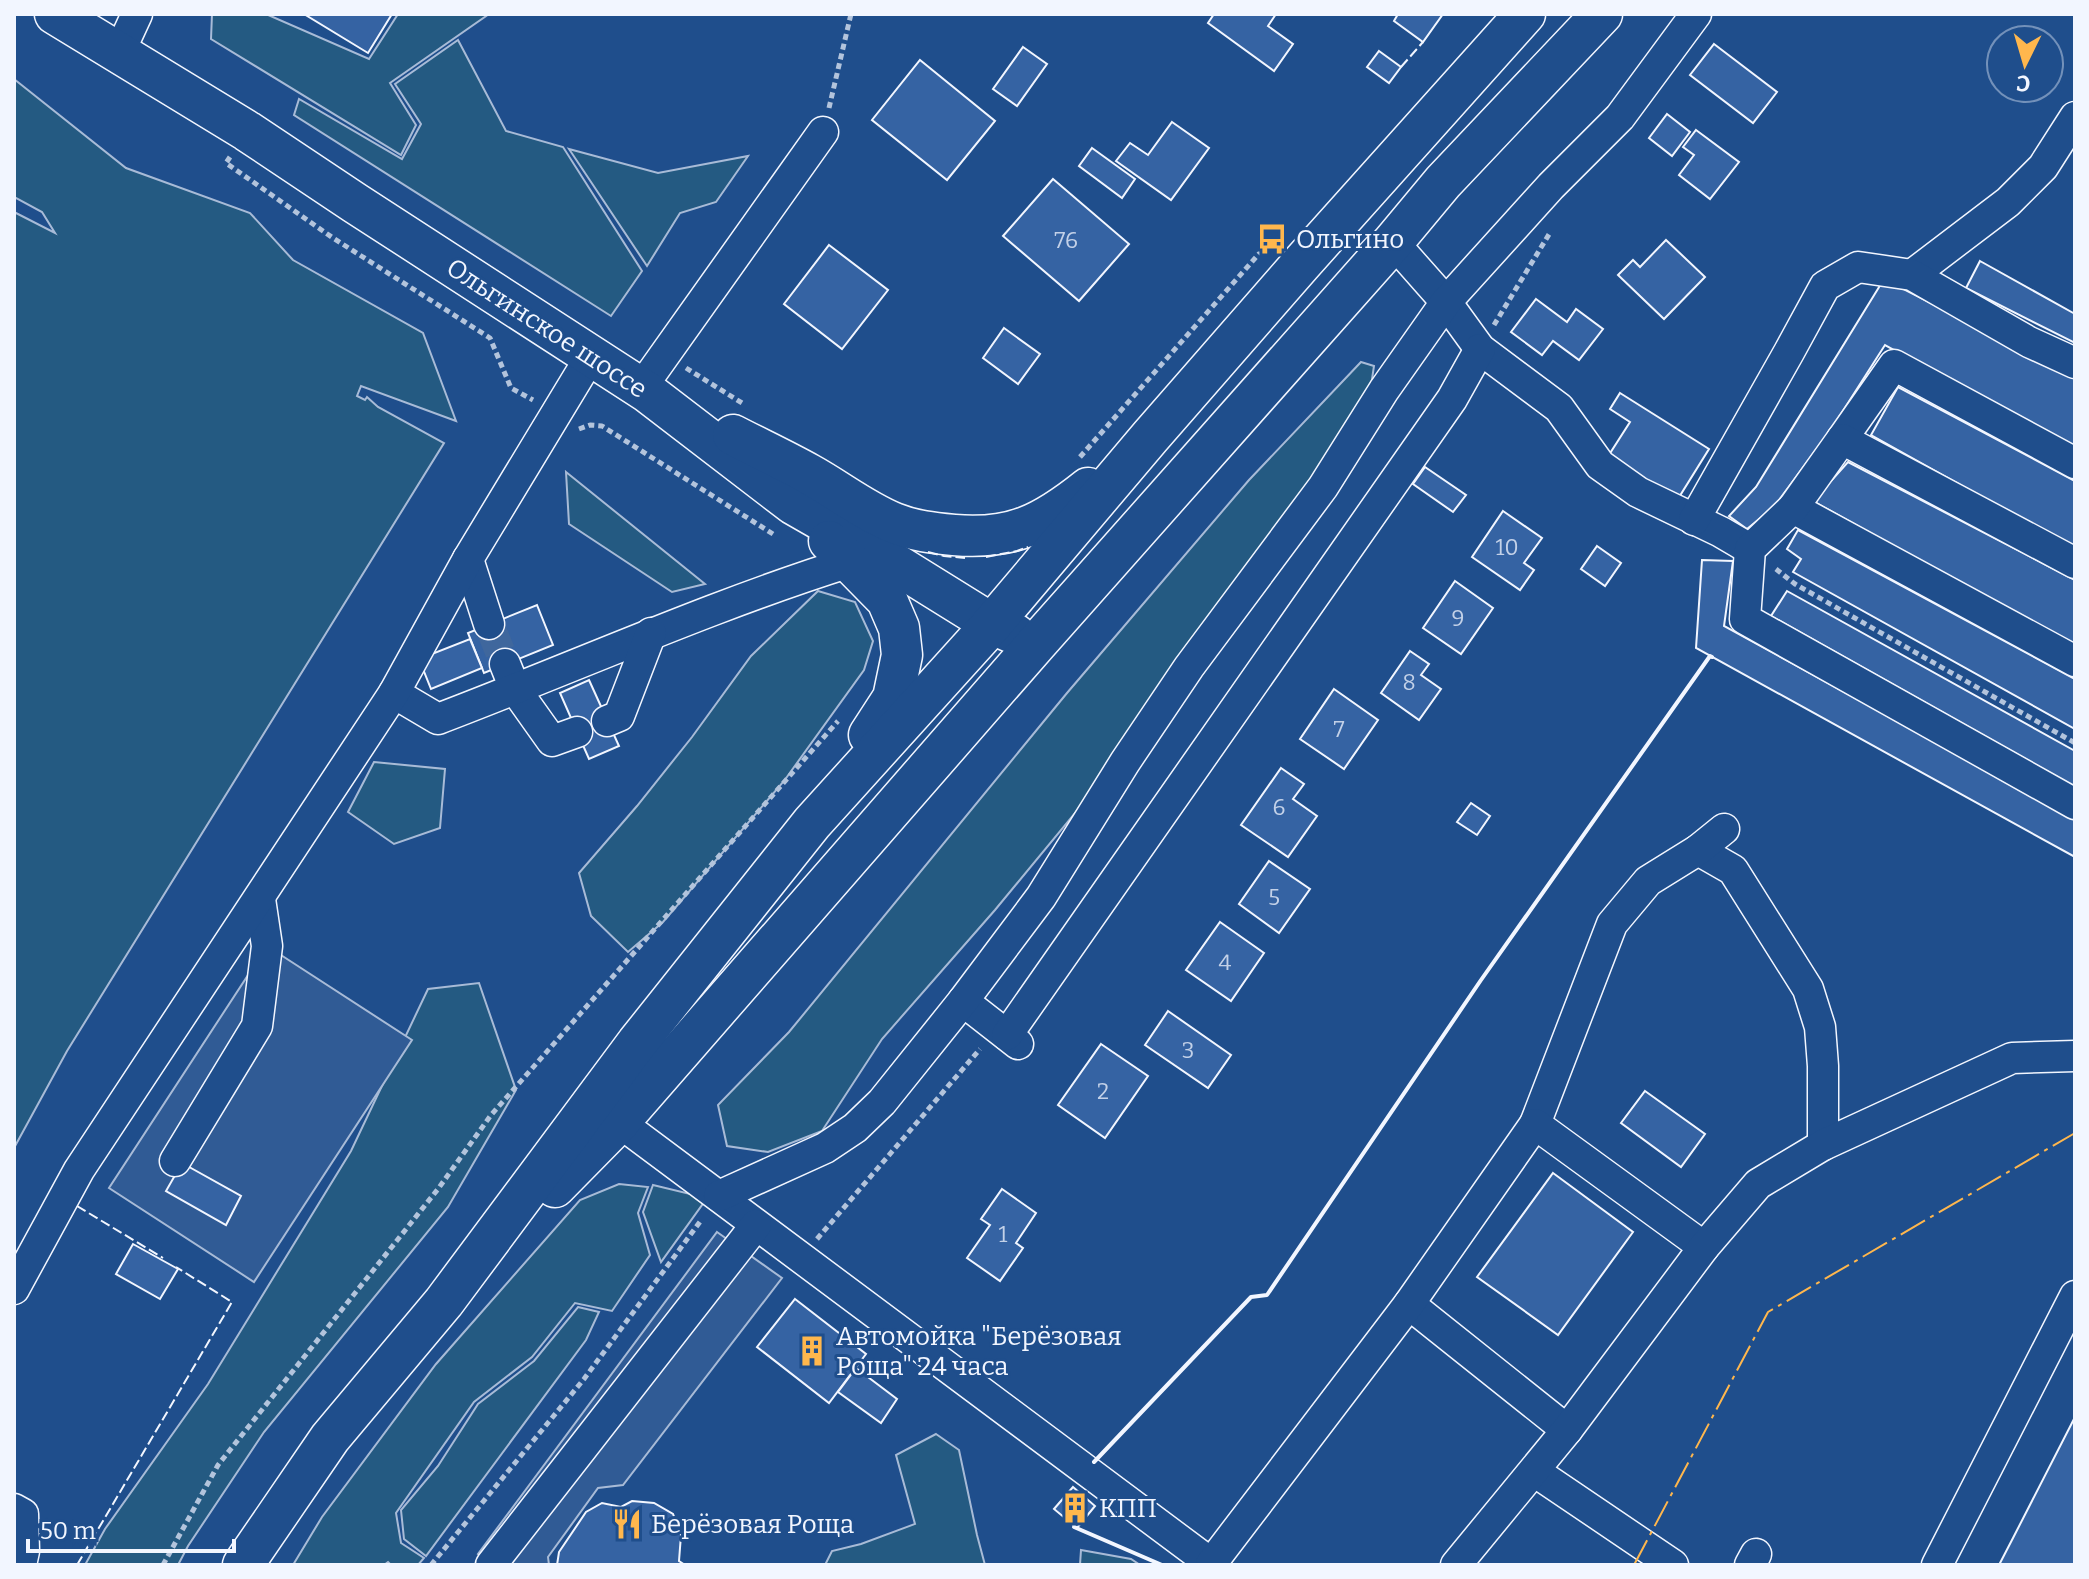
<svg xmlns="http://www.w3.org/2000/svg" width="2089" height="1579" font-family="Bitter,serif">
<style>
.green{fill:#245a82;stroke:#a8bbd7;stroke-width:2}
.parking{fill:#305b95;stroke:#a8bbd7;stroke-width:2}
.building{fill:#3563a3;stroke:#f2f6ff;stroke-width:2}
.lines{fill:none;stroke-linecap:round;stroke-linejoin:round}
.minor-tunnel{stroke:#3f679d;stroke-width:30;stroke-dasharray:30 15;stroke-linecap:butt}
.minor-casing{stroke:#f2f6ff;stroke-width:33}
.major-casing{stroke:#f2f6ff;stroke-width:43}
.path{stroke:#b3c4dc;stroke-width:5;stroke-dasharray:6 4;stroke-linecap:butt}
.minor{stroke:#1f4e8c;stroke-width:30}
.major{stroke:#1f4e8c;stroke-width:40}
.fence{stroke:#f2f6ff;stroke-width:2;stroke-dasharray:10 4;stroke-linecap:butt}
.wall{stroke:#f2f6ff;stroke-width:4}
.power{stroke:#ffb74d;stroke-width:2;stroke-dasharray:28 6 4 6;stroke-linecap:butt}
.labels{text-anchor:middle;stroke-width:6;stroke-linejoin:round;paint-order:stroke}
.number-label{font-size:22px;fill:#c3d1e8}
.poi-label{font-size:26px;fill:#f2f6ff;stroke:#1f4e8c;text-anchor:start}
.street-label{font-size:26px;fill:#f2f6ff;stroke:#1f4e8c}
</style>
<rect width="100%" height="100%" fill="#1f4e8c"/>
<g class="green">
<polygon points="212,14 266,14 369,59 398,14 489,14 390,83 416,125 401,155 211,39"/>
<polygon points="458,40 506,131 563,147 642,271 611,316 294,115 299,99 402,159 421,124 395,84"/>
<polygon points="14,79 126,168 250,213 293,260 423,333 456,421 361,386 357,396 365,400 367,397 378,407 444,443 67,1051 14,1148 14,212 55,233 42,212 14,197"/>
<polygon points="569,149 658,173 748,156 716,202 680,213 647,266"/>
<polygon points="1361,362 1374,366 1371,386 1329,465 1090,795 995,910 882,1039 822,1131 768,1152 727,1146 718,1105 789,1032 1067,693 1249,480"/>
<polygon points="566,472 705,584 672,592 569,524"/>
<polygon points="818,591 855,602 873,641 864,670 784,781 663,922 628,952 591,916 579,873 637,806 692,737 751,656"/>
<polygon points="374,762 445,769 440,828 394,844 348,812"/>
<polygon points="479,983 516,1090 448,1207 264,1432 188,1546 178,1565 85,1565 105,1529 208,1384 351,1151 428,989"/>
<polygon points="619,1184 648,1187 638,1213 650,1255 612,1311 575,1303 532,1357 474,1402 396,1513 401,1543 424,1558 418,1565 391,1565 388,1562 384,1565 293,1565 322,1517 436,1364 580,1200"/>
<polygon points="653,1185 707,1198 661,1262 643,1212"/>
<polygon points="578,1307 599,1312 586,1340 426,1556 404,1539 401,1510 438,1466 478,1404 534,1361"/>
<polygon points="936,1434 959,1450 977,1535 985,1565 825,1565 832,1551 861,1544 915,1524 896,1455"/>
<polygon points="1081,1550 1131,1559 1140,1565 1080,1565"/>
</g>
<g class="parking">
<polygon points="267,946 412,1040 254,1282 109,1188"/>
<polygon points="717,1232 782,1278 623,1485 598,1488 548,1557 549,1565 494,1565 478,1554"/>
</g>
<g class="building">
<polygon points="304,14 392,14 368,53"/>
<polygon points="1214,14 1276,14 1268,26 1293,44 1274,71 1208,23"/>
<polygon points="1398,14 1443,14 1423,42 1394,21"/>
<polygon points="1714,44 1777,92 1753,123 1690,75"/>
<polygon points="1023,47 1047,64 1017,106 993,89"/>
<polygon points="1379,51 1401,67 1389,83 1367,67"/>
<polygon points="920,60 995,121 947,180 872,120"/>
<polygon points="1667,114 1690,132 1672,156 1649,138"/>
<polygon points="1172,122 1209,148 1171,200 1116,161 1130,143 1148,155"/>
<polygon points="1696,130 1739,162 1710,199 1679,175 1694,155 1683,147"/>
<polygon points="1092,148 1135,179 1122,198 1079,166"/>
<polygon points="1053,179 1129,244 1079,301 1003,236"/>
<polygon points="1666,240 1705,277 1664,319 1618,275 1633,260 1640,267"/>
<polygon points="829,245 888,290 842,349 784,304"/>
<polygon points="1980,261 2075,314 2075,343 1966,288"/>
<polygon points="1884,279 2075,377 2075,450 1885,345 1832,428 1774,507 1747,529 1729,516 1756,487"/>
<polygon points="1536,299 1567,322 1576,309 1603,329 1579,360 1553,341 1542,355 1511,332"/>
<polygon points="1004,328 1040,354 1018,384 983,358"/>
<polygon points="1898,387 2075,481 2075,549 1871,435"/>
<polygon points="1620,393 1709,449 1676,502 1607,458 1630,422 1610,409"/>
<polygon points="1848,462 2075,580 2075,648 1813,501"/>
<polygon points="1425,467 1466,495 1453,512 1413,484"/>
<polygon points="1503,511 1542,538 1524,563 1534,570 1520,590 1472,557"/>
<polygon points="1798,530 2075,679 2075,729 1793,572 1801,559 1787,549"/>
<polygon points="1597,546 1621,563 1605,586 1581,569"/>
<polygon points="1702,560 1733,561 1724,626 2075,818 2075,857 1696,648"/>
<polygon points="1455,581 1493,608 1461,654 1423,628"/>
<polygon points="1787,591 2075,751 2075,787 1771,616"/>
<polygon points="537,605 553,645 484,673 468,633"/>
<polygon points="470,639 482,668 431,689 419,659"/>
<polygon points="1410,651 1429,664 1421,675 1441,689 1419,720 1381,693"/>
<polygon points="589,680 619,746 589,759 560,693"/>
<polygon points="1334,689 1378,720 1344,769 1300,739"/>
<polygon points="1281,768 1304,784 1293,799 1317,816 1288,857 1241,825"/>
<polygon points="1471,803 1490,816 1477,835 1457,822"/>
<polygon points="1269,861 1310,889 1279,933 1239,904"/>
<polygon points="1220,922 1264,953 1231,1001 1186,970"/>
<polygon points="1168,1011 1231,1055 1208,1088 1145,1045"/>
<polygon points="1101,1044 1148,1076 1105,1138 1058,1105"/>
<polygon points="1645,1091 1705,1134 1681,1167 1621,1123"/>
<polygon points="182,1163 241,1196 226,1225 166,1191"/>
<polygon points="1553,1173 1633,1232 1558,1335 1477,1277"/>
<polygon points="1002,1189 1036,1213 1016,1243 1023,1248 1000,1281 967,1258 990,1225 981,1219"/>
<polygon points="133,1244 178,1269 160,1299 116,1274"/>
<polygon points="795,1299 866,1354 829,1403 757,1347"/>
<polygon points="856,1368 897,1399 881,1423 838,1392"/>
<polygon points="2075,1417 2075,1565 1999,1565 2013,1538"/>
<polygon points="1073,1487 1095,1506 1077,1528 1054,1509"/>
<polygon points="632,1501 654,1503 673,1514 681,1535 679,1561 685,1565 557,1565 559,1552 586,1512 602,1503 621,1507"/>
</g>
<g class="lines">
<polyline class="minor-tunnel" points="489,624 505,664"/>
<g class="minor-casing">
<g id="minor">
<polyline points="119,53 137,14"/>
<polyline points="1393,242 1446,302 1480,349 1559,408 1600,465 1638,492 1721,532 1750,549"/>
<polyline points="1912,275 2008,202 2043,167 2075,117"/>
<polyline points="641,388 823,132"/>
<polyline points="1842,439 1894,365 2075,463"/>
<polyline points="1793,508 2075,661"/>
<polyline points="1694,520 1789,352 1825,286 1858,267 1912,275 2029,342 2075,363"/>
<polyline points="468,559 489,624"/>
<polyline points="2075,563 1842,439 1793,508 1750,549 1745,619 2075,804"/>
<polyline points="505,664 515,689 552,741 577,732"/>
<path d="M394 693 438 719C575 667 710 606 850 562"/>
<polyline points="607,721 619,716 651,633"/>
<polyline points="1698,850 1733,870 1808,989 1820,1027 1823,1066 1823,1145"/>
<polyline points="963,1001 1018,1044"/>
<polyline points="1007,1035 1452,399 1480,349"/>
<polyline points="619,1122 1213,1565"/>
<polyline points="1535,1124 1612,924 1648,881 1698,850 1724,829"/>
<polyline points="175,1161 257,1026 267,946 260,899"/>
<polyline points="719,1196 825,1148 855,1128 882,1102 963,1001 1041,897 1125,762 1189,667 1323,487 1384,390 1446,302 1551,186 1620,117 1696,14"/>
<polyline points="14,1289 79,1170 394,693 468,559 591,356"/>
<polyline points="1409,1304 1567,1430"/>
<polyline points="1534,1471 1673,1565"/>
<polyline points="14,1509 23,1514 24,1551 21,1565"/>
<polyline points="1211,1564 1409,1304 1535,1124 1704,1247"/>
<polyline points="491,1565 756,1225"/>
<polyline points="1456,1565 1567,1430 1704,1247 1758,1184 1823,1145 2012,1058 2075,1056"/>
<polyline points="1750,1565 1756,1554"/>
<polyline points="1937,1565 2075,1296"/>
</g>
</g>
<g class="major-casing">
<g id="major">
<polyline points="55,14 247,131 355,203 647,392 793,504 868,547 992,624 1015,634"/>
<path d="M733 435C758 448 784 460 809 474 838 490 864 511 894 523 914 531 933 533 954 535 1012 540 1043 524 1088 488"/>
<polyline points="829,541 887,600 899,628 902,655 893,698 869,735"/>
<polyline points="555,1187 619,1122 1036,644 1393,242 1443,182 1602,14"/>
<polyline points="243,1565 330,1438 444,1302 637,1043 812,823 992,624 1150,437 1301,264 1525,14"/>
</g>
</g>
<g class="path">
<polyline points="829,108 851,14"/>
<polyline points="230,157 226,163 333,238 490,338 511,388 533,400"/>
<polyline points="1494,325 1551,231"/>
<polyline points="686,368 742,403"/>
<polyline points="579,429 590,425 602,426 773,534"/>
<polyline points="1080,457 1272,239"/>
<polyline points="1776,569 1795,584 2075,743"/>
<polyline points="817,1239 980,1049"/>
<polyline points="163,1565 218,1465 438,1189 491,1115 838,721"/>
<polyline points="431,1565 584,1379 702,1219"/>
</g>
<use href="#minor" class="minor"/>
<use href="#major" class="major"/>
<g class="fence">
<polyline points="1401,67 1423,42"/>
<polyline points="928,552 944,556 965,558"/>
<polyline points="986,557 1017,551 1028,547"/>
<polyline points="77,1206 163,1258"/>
<polyline points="77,1565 232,1302 176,1267"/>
</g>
<g class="wall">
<polyline points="1094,1462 1251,1297 1267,1295 1481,980 1710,656 1712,657"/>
<polyline points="1074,1527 1162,1565"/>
</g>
<polyline class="power" points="1634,1565 1768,1312 2075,1133"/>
</g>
<defs>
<g id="bus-bare" transform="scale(2.4)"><path d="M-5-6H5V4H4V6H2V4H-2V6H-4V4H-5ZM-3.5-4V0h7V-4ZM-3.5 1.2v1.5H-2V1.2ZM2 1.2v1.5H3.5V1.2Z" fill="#ffb74d" stroke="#1f4e8c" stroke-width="2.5" paint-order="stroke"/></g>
<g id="building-bare" transform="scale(2.4)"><path d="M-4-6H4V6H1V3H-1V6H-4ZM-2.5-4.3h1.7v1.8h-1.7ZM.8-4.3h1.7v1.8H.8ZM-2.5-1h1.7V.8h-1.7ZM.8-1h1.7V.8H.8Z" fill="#ffb74d" stroke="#1f4e8c" stroke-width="2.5" paint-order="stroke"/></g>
<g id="restaurant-bare" transform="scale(2.4)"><path d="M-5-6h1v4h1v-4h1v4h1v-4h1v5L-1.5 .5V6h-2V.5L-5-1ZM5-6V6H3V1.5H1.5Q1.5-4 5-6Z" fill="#ffb74d" stroke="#1f4e8c" stroke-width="2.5" paint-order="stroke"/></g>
</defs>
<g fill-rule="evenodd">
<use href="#bus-bare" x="1272" y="239"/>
<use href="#building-bare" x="812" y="1351"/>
<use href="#building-bare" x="1075" y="1508"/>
<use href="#restaurant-bare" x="627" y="1524"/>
</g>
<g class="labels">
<g class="number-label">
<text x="1066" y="248">76</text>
<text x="1507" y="555">10</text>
<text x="1458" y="626">9</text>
<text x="1409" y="690">8</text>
<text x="1339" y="737">7</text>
<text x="1279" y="815">6</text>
<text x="1274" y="905">5</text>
<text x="1225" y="970">4</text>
<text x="1188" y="1058">3</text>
<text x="1103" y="1099">2</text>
<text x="1003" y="1242">1</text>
</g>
<g class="poi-label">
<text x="1296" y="248">Ольгино</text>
<text x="836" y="1345">Автомойка "Берёзовая<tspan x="836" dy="30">Роща" 24 часа</tspan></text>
<text x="1099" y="1517">КПП</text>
<text x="651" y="1533">Берёзовая Роща</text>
</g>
<g class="street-label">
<text transform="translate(547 328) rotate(33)" y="9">Ольгинское шоссе</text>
</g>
</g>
<rect width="2089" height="1579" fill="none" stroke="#f2f6ff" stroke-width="32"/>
<g transform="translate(2025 64) rotate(185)"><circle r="38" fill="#1f4e8c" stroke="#7391ba" stroke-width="2"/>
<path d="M0-6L14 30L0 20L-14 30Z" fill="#ffb74d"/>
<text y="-12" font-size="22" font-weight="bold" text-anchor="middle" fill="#f2f6ff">С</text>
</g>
<path d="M28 1539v12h206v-12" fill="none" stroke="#f2f6ff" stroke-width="4"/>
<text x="40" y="1539" font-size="24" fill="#f2f6ff" stroke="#1f4e8c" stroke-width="6" paint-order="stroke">50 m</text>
</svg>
